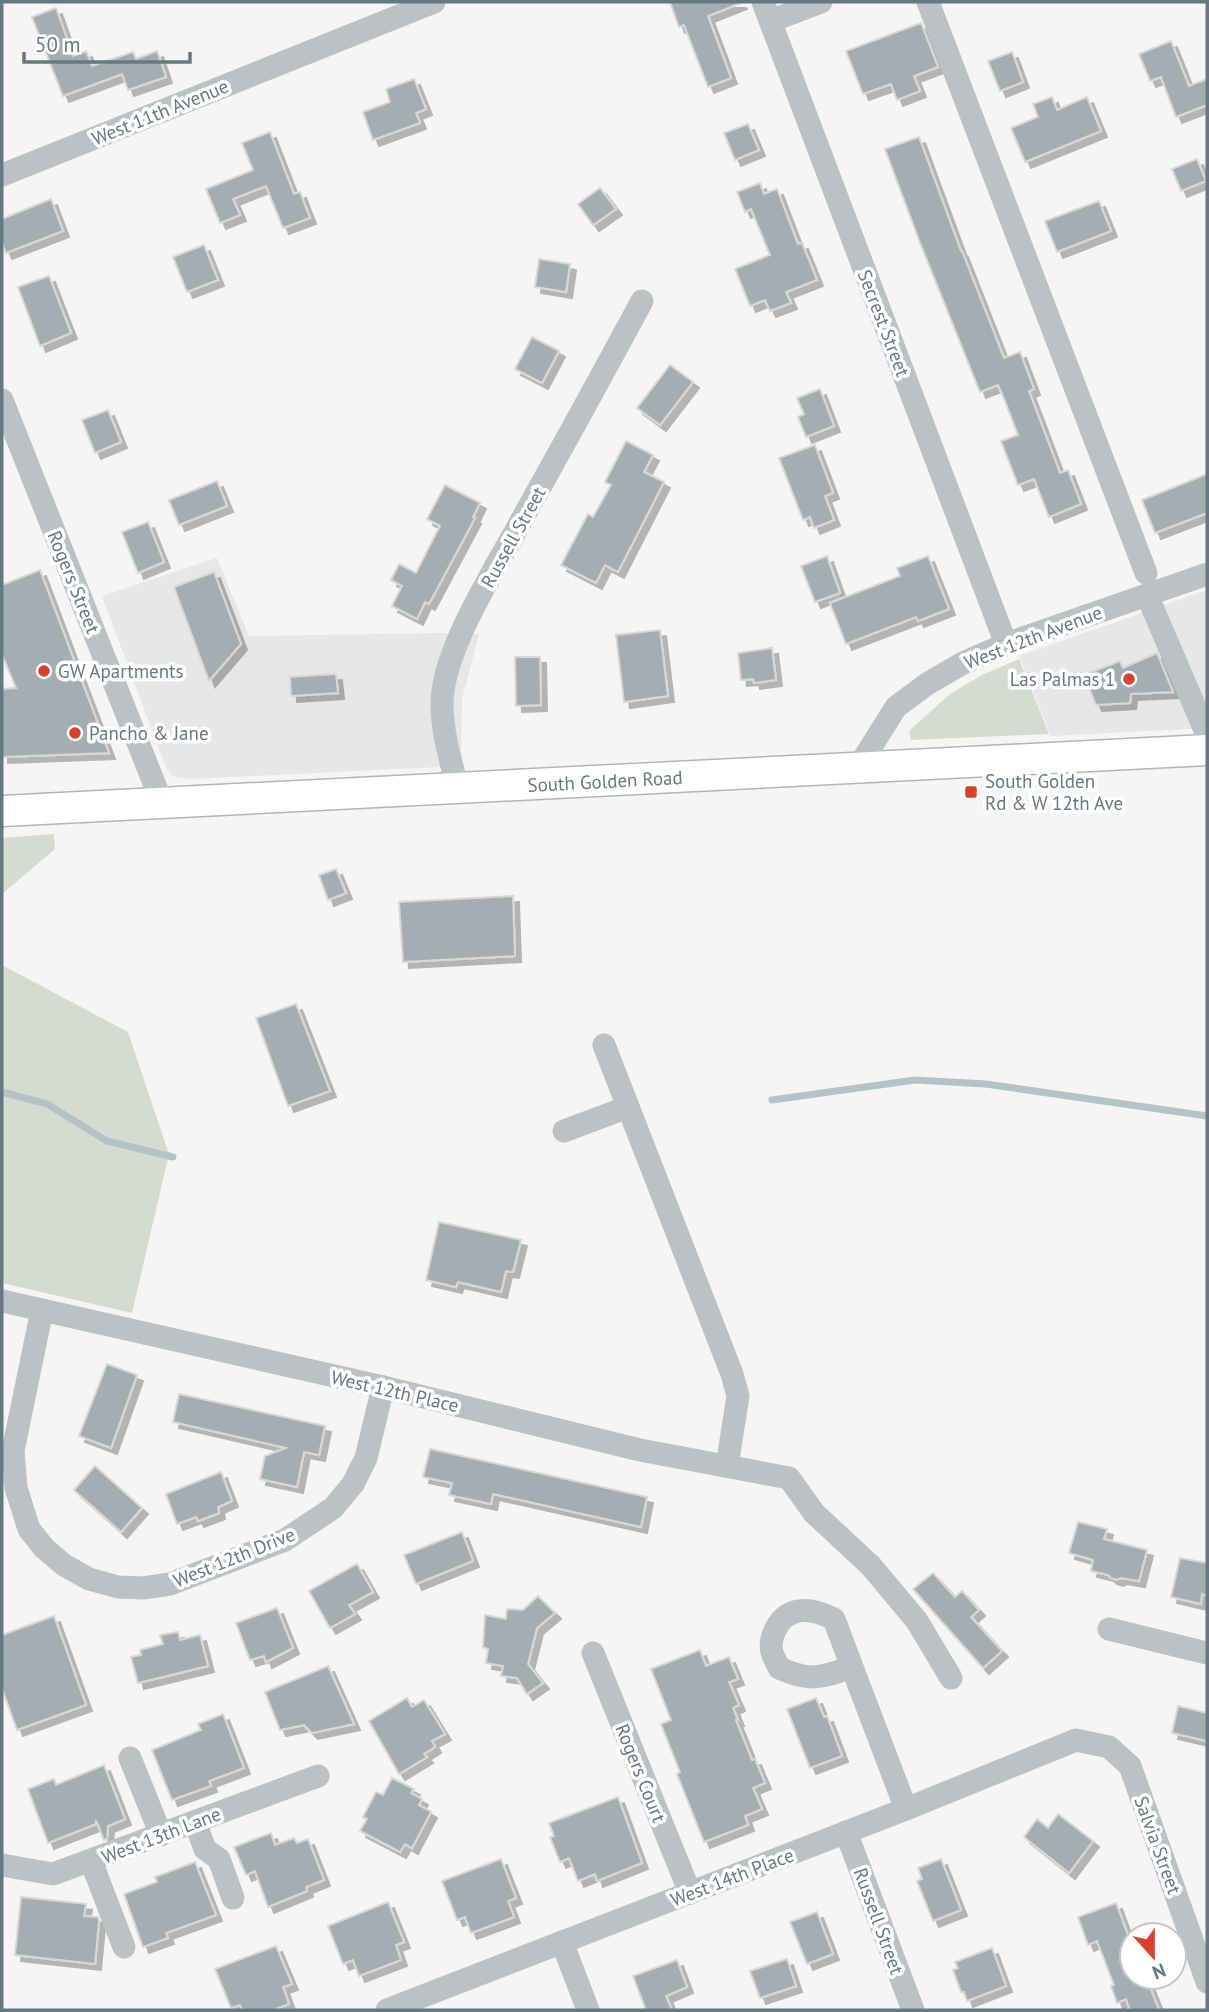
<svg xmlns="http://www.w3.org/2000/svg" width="1209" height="2012" font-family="'PT Sans',sans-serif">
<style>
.built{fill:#e6e7e6}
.green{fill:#d6dbd2}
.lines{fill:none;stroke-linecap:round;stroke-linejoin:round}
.stream{stroke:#b4c3c5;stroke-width:7}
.building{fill:#a4aeb2;stroke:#d7d7d5;stroke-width:2;filter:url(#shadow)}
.major-casing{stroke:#b0b6b9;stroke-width:33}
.minor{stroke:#bcc2c4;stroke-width:23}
.major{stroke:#fff;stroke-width:30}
.poi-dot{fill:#db402e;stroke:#fff;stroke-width:2.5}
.labels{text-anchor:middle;stroke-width:7;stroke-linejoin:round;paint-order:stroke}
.street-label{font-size:19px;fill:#667982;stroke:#fff}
.poi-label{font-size:19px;fill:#667982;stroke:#fff;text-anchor:start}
</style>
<defs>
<filter id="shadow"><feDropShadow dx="6" dy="6" stdDeviation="0" flood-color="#0004"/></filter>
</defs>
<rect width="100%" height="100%" fill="#f6f5f3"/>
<g class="built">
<polygon points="217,558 249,636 443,633 479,634 462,699 461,766 190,779 173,776 166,768 102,596"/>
<polygon points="1207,590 1207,728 1051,736 1019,656"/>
</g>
<g class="green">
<polygon points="1019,659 1049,734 911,740 909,731 950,694 982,675"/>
<polygon points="54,834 55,849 2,894 2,838"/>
<polygon points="2,965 128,1032 169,1154 132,1313 2,1283"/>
</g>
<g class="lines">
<g class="stream">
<polyline points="2,1092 47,1104 107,1141 173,1157"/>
<polyline points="772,1100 915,1080 986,1084 1207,1116"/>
</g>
</g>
<g class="building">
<polygon points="670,2 740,2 741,3 708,16 731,78 708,87 684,25 679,27"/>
<polygon points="56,8 73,56 86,51 92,66 133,52 136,59 157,51 166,77 128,90 122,74 63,96 32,17"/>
<polygon points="921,23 938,67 914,76 920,91 897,100 891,84 863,94 846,51"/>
<polygon points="1171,41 1189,86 1207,79 1207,105 1176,117 1161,77 1150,81 1139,54"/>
<polygon points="1012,52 1023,82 1000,91 988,61"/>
<polygon points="414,79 426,109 416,113 420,123 373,140 363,112 390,102 386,89"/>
<polygon points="1052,97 1057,110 1087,97 1101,131 1025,162 1011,128 1038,117 1033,104"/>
<polygon points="748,124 759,150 735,160 724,133"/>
<polygon points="270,132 294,194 300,192 310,218 283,228 266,186 233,199 240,215 220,223 206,189 253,170 242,143"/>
<polygon points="919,137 961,251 962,251 1004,358 1020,352 1034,389 1029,391 1060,473 1068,470 1081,504 1049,517 1034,479 1018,485 1001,441 1018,435 1005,401 998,385 980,392 919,240 885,149"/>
<polygon points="1197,159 1206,181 1181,191 1172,169"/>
<polygon points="760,183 764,194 777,189 798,244 802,243 817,280 786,292 791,303 770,311 765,300 750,306 735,269 770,255 751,209 745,212 737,192"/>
<polygon points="600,188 616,209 593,225 578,204"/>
<polygon points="51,199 63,231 6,253 2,242 2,219"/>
<polygon points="1099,201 1111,231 1057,252 1045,221"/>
<polygon points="204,245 218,280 187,292 173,257"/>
<polygon points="539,259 570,264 566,292 535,287"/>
<polygon points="49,276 71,333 40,346 18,287"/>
<polygon points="532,337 559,351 542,383 515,369"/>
<polygon points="670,365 693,382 660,425 637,408"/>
<polygon points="820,389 834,426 806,437 798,417 804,414 797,398"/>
<polygon points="108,410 121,442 95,453 82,420"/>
<polygon points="626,441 653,455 644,472 664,482 618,572 605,565 596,583 561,565 588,514 593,517 611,485 605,482"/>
<polygon points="815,445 833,493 825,496 834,520 814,528 810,517 803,520 779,458"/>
<polygon points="1207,474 1207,513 1155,533 1142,500"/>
<polygon points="217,481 227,506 179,525 169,500"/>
<polygon points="445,485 480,503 473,517 475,518 429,604 425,602 417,619 392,606 402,586 391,580 399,564 416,573 440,526 427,519"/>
<polygon points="148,522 164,562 138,573 122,532"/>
<polygon points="827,556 840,593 815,602 801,566"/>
<polygon points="928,556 949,609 918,621 916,617 846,644 830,603 900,576 897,568"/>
<polygon points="40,570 109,753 2,757 2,689 16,688 2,654 2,585"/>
<polygon points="214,572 241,644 209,681 174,587"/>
<polygon points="660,630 668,696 624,702 616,635"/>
<polygon points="772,648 776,680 754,683 753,679 741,680 738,653"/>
<polygon points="1157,653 1173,692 1131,694 1130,703 1096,705 1084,675 1120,661 1123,668"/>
<polygon points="515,657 540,657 541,705 516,706"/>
<polygon points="336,674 338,693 291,696 290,677"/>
<polygon points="336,869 346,893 328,900 319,875"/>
<polygon points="513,896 515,956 403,962 399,902"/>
<polygon points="296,1004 330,1091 288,1106 256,1018"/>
<polygon points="439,1222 521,1240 513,1272 506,1271 501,1292 458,1282 456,1287 426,1280"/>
<polygon points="107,1364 137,1375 111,1448 79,1436"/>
<polygon points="179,1394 325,1426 319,1455 304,1452 297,1487 260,1479 265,1456 286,1448 173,1422"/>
<polygon points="430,1449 647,1497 641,1527 493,1494 491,1504 449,1495 452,1483 423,1477"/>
<polygon points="95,1466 142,1508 121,1532 74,1490"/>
<polygon points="221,1472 232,1501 218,1507 219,1513 198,1521 196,1517 177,1524 166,1494"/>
<polygon points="1078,1522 1107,1529 1104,1539 1147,1550 1139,1581 1121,1578 1117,1580 1111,1578 1108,1575 1091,1571 1093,1560 1069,1553"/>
<polygon points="462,1532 473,1561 416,1584 404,1555"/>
<polygon points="1180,1558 1207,1563 1207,1596 1202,1594 1201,1604 1171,1597"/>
<polygon points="357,1564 373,1592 349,1605 355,1614 330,1628 309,1591"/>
<polygon points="933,1573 955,1597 962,1591 979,1610 971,1617 1002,1651 983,1668 913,1589"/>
<polygon points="538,1596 555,1613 537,1628 528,1664 543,1683 527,1694 517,1678 501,1676 503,1666 486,1663 488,1649 483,1647 485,1615 506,1619 507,1609 523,1610"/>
<polygon points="277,1608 293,1648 266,1662 264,1656 250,1660 236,1623"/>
<polygon points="54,1616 86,1705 17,1730 2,1688 2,1635"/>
<polygon points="178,1632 180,1640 200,1635 208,1666 138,1683 131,1657 141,1655 140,1650 163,1644 160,1635"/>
<polygon points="700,1650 706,1666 729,1657 738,1679 729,1682 739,1705 733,1708 738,1720 736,1720 752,1760 755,1759 765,1783 753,1788 762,1809 745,1816 748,1825 704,1842 677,1774 680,1772 661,1724 671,1720 651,1669"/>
<polygon points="328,1666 354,1724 312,1733 304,1725 280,1730 265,1692"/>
<polygon points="407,1698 412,1707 424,1700 445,1734 432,1741 435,1747 424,1754 427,1757 399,1774 369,1721"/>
<polygon points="816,1698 824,1717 827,1716 842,1756 810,1768 787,1709"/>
<polygon points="1178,1706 1207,1713 1207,1741 1172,1733"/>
<polygon points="223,1714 244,1768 209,1781 211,1786 172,1800 152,1750 201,1730 198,1724"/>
<polygon points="104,1765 125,1819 108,1826 107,1839 104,1840 96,1820 96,1824 48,1843 28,1789 54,1779 56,1785"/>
<polygon points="392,1778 414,1789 411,1793 422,1799 419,1805 431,1812 412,1848 405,1844 400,1852 360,1831 367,1819 363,1817 376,1792 383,1795"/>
<polygon points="618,1797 642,1863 597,1881 595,1874 578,1881 569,1858 560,1862 550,1837 554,1836 549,1823"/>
<polygon points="1058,1814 1093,1841 1069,1873 1024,1837 1037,1819 1048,1828"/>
<polygon points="271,1833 275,1845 294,1838 297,1843 308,1839 324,1880 306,1887 307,1891 268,1907 255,1871 246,1875 234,1847"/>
<polygon points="501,1859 516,1898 508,1901 514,1917 471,1933 465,1917 457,1920 442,1881"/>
<polygon points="941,1859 961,1910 933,1921 917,1881 922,1879 918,1868"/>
<polygon points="195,1862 216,1915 166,1933 168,1938 143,1947 124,1894 157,1882 155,1877"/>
<polygon points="21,1897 86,1904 84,1916 98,1917 99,1921 95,1964 15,1955"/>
<polygon points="388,1902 404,1942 396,1945 401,1960 359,1976 353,1960 343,1964 328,1926"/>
<polygon points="1116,1903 1132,1946 1132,1977 1146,1977 1159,2010 1130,2010 1126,1999 1117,2003 1111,1986 1114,1985 1097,1941 1088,1945 1078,1917"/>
<polygon points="817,1912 833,1954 807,1964 790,1922"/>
<polygon points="276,1946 292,1984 283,1987 289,2004 273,2010 242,2010 240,2005 231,2008 215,1969"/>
<polygon points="992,1948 1006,1986 967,2001 964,1992 961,1992 953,1970 958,1968 955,1962"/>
<polygon points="787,1959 796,1986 760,1998 750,1971"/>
<polygon points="677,1960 687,1987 666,1996 672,2010 646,2010 633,1976"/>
</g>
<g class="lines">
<g class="major-casing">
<polyline id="major" points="2,811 1207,750"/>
</g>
<g class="minor">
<polyline points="763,2 1006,644"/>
<polyline points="928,2 1146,573"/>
<polyline points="771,21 821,2"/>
<polyline points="2,175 434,2"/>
<polyline points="2,400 162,803"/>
<polyline points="1147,595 1207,735"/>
<polyline points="857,769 896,707 927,684 963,663 1006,644 1207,574"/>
<path d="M458 789C451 762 442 733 442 705 441 652 496 568 521 521 562 448 602 375 642 301"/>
<polyline points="604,1045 732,1374 738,1396 727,1466"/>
<polyline points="564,1131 628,1107"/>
<polyline points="2,1301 383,1387 640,1450 789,1478 814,1513 871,1566 917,1621 951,1678"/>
<polyline points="42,1310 13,1451 16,1488 29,1529 44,1548 64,1565 89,1579 118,1587 143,1588 170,1584 285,1540 333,1508 353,1484 366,1458 383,1387"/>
<polyline points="1109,1629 1207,1653"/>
<polyline points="593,1653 690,1893"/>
<path d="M852 1667 834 1619C812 1608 788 1604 775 1630 772 1637 770 1645 772 1652 773 1657 777 1663 779 1668 810 1682 821 1678 852 1667L906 1809"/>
<polyline points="130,1758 161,1835"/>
<polyline points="195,1822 205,1849 219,1859 233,1898"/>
<polyline points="846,1832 913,2010"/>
<polyline points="91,1861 124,1947"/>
<polyline points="2,1865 53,1874 318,1776"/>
<polyline points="562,1942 588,2010"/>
<polyline points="387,2010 906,1809 1076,1740 1109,1747 1130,1766 1207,1982"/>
</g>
<use href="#major" class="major"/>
</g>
<g class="poi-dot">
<circle cx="44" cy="671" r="7"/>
<circle cx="1129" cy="679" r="7"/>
<circle cx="75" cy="733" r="7"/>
<rect x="964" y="785" width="14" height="14" rx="3.5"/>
</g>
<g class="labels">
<g class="street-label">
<text transform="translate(160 112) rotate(-22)" y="7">West 11th Avenue</text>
<text transform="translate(884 323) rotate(69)" y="7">Secrest Street</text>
<text transform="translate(513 537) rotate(-61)" y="7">Russell Street</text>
<text transform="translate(74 582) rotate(68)" y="7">Rogers Street</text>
<text transform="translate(1033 637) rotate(-21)" y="7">West 12th Avenue</text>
<text transform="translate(605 781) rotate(-3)" y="7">South Golden Road</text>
<text transform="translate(395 1391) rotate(13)" y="7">West 12th Place</text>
<text transform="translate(234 1557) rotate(-22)" y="7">West 12th Drive</text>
<text transform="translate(641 1773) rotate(68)" y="7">Rogers Court</text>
<text transform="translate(161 1835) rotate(-21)" y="7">West 13th Lane</text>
<text transform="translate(1158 1845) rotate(70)" y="7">Salvia Street</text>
<text transform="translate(732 1877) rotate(-21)" y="7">West 14th Place</text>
<text transform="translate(879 1921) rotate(70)" y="7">Russell Street</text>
</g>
<g class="poi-label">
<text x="58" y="678">GW Apartments</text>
<text x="1115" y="686" text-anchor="end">Las Palmas 1</text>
<text x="89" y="740">Pancho &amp; Jane</text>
<text x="985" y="788">South Golden<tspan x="985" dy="22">Rd &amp; W 12th Ave</tspan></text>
</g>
</g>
<rect width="1209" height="2012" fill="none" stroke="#667982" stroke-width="7"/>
<g transform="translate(1153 1956) rotate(159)"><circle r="33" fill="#ffffff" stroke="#c2c9cd" stroke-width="2"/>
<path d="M0-5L12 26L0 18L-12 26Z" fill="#db402e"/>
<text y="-10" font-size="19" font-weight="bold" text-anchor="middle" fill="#667982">N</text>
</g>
<path d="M24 52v10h166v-10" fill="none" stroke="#667982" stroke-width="3.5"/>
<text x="35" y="52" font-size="21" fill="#667982" stroke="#ffffff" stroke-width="5" paint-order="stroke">50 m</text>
</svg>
